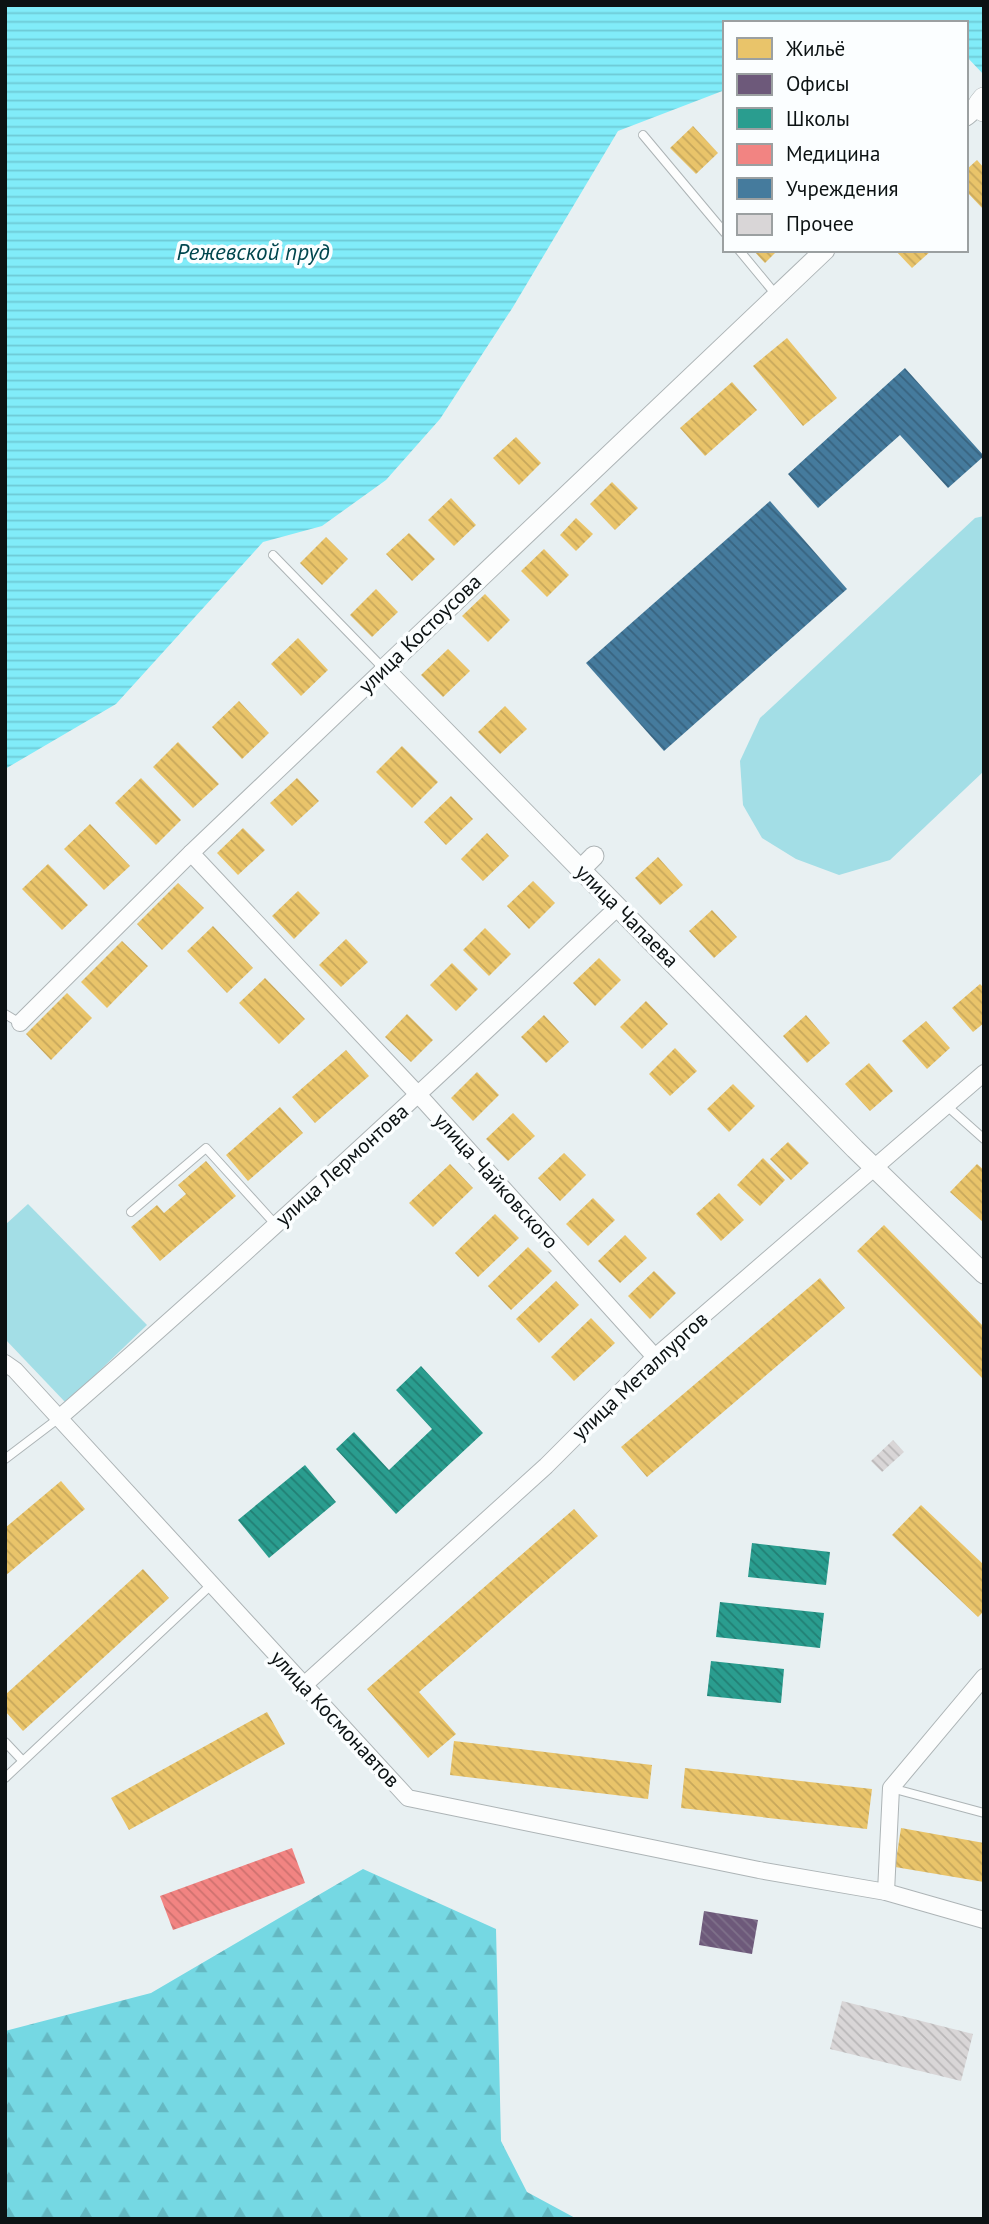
<svg xmlns="http://www.w3.org/2000/svg" width="989" height="2224" font-family="'PT Sans',sans-serif">
<style>
.green{fill:#a3dee6}
.forest{fill:url(#forest-firs)}
.water{fill:url(#water-rules)}
.homes{fill:url(#homes-back-hatch)}
.offices{fill:url(#offices-back-hatch)}
.schools{fill:url(#schools-back-hatch)}
.health{fill:url(#health-back-hatch)}
.public{fill:url(#public-back-hatch)}
.building{fill:url(#building-back-hatch)}
.lines{fill:none;stroke-linecap:round;stroke-linejoin:round}
.service-casing{stroke:#adb4b6;stroke-width:10}
.minor-casing{stroke:#adb4b6;stroke-width:18}
.tertiary-casing{stroke:#adb4b6;stroke-width:21}
.secondary-casing{stroke:#adb4b6;stroke-width:24}
.service{stroke:#fcfdfd;stroke-width:8}
.minor{stroke:#fcfdfd;stroke-width:16}
.tertiary{stroke:#fcfdfd;stroke-width:19}
.secondary{stroke:#fcfdfd;stroke-width:23}
.labels{text-anchor:middle;stroke-width:7;stroke-linejoin:round;paint-order:stroke}
.street-label{font-size:21px;fill:#0c1213;stroke:#fbfeff}
.water-label{font-size:23px;font-style:italic;fill:#00464e;stroke:#fbfeff}
</style>
<defs>
<pattern id="forest-firs" width="22" height="20" patternUnits="userSpaceOnUse" patternTransform="scale(1.75)"><rect width="22" height="20" fill="#75d8e3"/><path d="M5 1l3.5 6h-7zM16 11l3.5 6h-7z" fill="#64b8c2"/></pattern>
<pattern id="water-rules" width="6" height="5" patternUnits="userSpaceOnUse" patternTransform="scale(1.75)"><rect width="6" height="5" fill="#81ecf9"/><path d="M0 2.5h6" fill="none" stroke="#6ec9d5"/></pattern>
<pattern id="homes-back-hatch" width="6" height="6" patternUnits="userSpaceOnUse" patternTransform="scale(1.75)"><rect width="6" height="6" fill="#e9c46a"/><path d="M-1 5l2 2M0 0l6 6M5-1l2 2" fill="none" stroke="#c7a75b"/></pattern>
<pattern id="offices-back-hatch" width="6" height="6" patternUnits="userSpaceOnUse" patternTransform="scale(1.75)"><rect width="6" height="6" fill="#6d597a"/><path d="M-1 5l2 2M0 0l6 6M5-1l2 2" fill="none" stroke="#7f718a"/></pattern>
<pattern id="schools-back-hatch" width="6" height="6" patternUnits="userSpaceOnUse" patternTransform="scale(1.75)"><rect width="6" height="6" fill="#2a9d8f"/><path d="M-1 5l2 2M0 0l6 6M5-1l2 2" fill="none" stroke="#227f74"/></pattern>
<pattern id="health-back-hatch" width="6" height="6" patternUnits="userSpaceOnUse" patternTransform="scale(1.75)"><rect width="6" height="6" fill="#f28482"/><path d="M-1 5l2 2M0 0l6 6M5-1l2 2" fill="none" stroke="#ce716f"/></pattern>
<pattern id="public-back-hatch" width="6" height="6" patternUnits="userSpaceOnUse" patternTransform="scale(1.75)"><rect width="6" height="6" fill="#457b9d"/><path d="M-1 5l2 2M0 0l6 6M5-1l2 2" fill="none" stroke="#38637f"/></pattern>
<pattern id="building-back-hatch" width="6" height="6" patternUnits="userSpaceOnUse" patternTransform="scale(1.75)"><rect width="6" height="6" fill="#d9d6d7"/><path d="M-1 5l2 2M0 0l6 6M5-1l2 2" fill="none" stroke="#b9b7b8"/></pattern>
</defs>
<rect width="100%" height="100%" fill="#e8f0f2"/>
<g class="green">
<polygon points="984,516 984,771 890,860 839,875 796,859 762,838 743,805 740,761 760,718 975,518"/>
<polygon points="28,1204 147,1325 66,1403 5,1339 5,1225"/>
</g>
<polygon class="forest" points="363,1869 496,1929 501,2141 527,2192 577,2219 5,2219 5,2031 151,1993"/>
<polygon class="water" points="5,5 984,5 984,75 966,56 966,23 725,23 725,90 618,131 513,307 440,419 386,480 322,526 263,542 116,704 5,769"/>
<g class="homes">
<polygon points="693,126 718,153 696,174 670,148"/>
<polygon points="977,160 984,168 984,210 966,191 966,170"/>
<polygon points="753,250 778,250 765,263"/>
<polygon points="895,250 932,250 912,268"/>
<polygon points="787,338 837,398 803,426 753,366"/>
<polygon points="732,382 757,410 705,456 680,428"/>
<polygon points="516,437 541,463 519,485 493,458"/>
<polygon points="612,482 638,508 615,530 590,504"/>
<polygon points="451,498 476,525 454,546 428,520"/>
<polygon points="576,518 593,534 576,551 560,535"/>
<polygon points="409,533 435,559 412,581 386,554"/>
<polygon points="326,537 348,559 322,585 300,563"/>
<polygon points="544,549 569,575 547,597 521,571"/>
<polygon points="376,589 398,612 372,637 350,615"/>
<polygon points="485,594 510,620 488,642 462,616"/>
<polygon points="298,638 328,670 301,696 271,664"/>
<polygon points="448,649 470,671 443,697 421,675"/>
<polygon points="239,701 269,733 242,759 212,727"/>
<polygon points="505,706 527,729 500,754 478,732"/>
<polygon points="178,742 219,784 193,808 153,767"/>
<polygon points="402,746 438,782 412,808 376,772"/>
<polygon points="141,778 181,820 156,845 115,803"/>
<polygon points="297,778 319,801 292,826 270,803"/>
<polygon points="451,796 473,819 446,845 424,822"/>
<polygon points="90,824 130,866 104,890 64,849"/>
<polygon points="243,828 265,850 238,875 217,853"/>
<polygon points="487,833 509,856 483,881 461,859"/>
<polygon points="658,857 683,885 660,905 635,878"/>
<polygon points="48,864 88,905 62,930 22,889"/>
<polygon points="533,881 555,903 529,929 507,906"/>
<polygon points="178,883 204,908 162,950 137,924"/>
<polygon points="298,891 320,913 294,939 272,916"/>
<polygon points="712,910 737,937 714,958 689,931"/>
<polygon points="213,926 253,968 227,993 187,951"/>
<polygon points="485,928 511,954 489,976 463,950"/>
<polygon points="346,939 368,962 341,987 319,965"/>
<polygon points="122,941 148,966 107,1008 81,982"/>
<polygon points="599,958 621,980 595,1006 573,983"/>
<polygon points="452,963 478,989 456,1011 430,985"/>
<polygon points="265,978 305,1019 279,1044 239,1003"/>
<polygon points="980,984 984,988 984,1023 973,1032 952,1008"/>
<polygon points="67,993 92,1018 51,1060 26,1034"/>
<polygon points="646,1001 668,1024 642,1049 620,1027"/>
<polygon points="407,1014 433,1040 411,1062 385,1037"/>
<polygon points="544,1015 569,1042 546,1063 521,1037"/>
<polygon points="806,1015 830,1043 807,1063 783,1036"/>
<polygon points="926,1021 950,1048 927,1069 902,1041"/>
<polygon points="675,1048 697,1071 670,1096 649,1074"/>
<polygon points="346,1050 369,1076 315,1123 292,1097"/>
<polygon points="869,1063 893,1091 870,1111 845,1084"/>
<polygon points="477,1072 499,1095 473,1121 451,1098"/>
<polygon points="733,1084 755,1106 729,1132 707,1109"/>
<polygon points="280,1107 303,1133 248,1181 226,1155"/>
<polygon points="513,1113 535,1136 508,1161 486,1139"/>
<polygon points="788,1142 809,1163 791,1180 770,1159"/>
<polygon points="564,1153 586,1175 560,1201 538,1178"/>
<polygon points="763,1158 785,1180 760,1206 737,1185"/>
<polygon points="206,1161 236,1196 160,1261 131,1227 157,1205 164,1213 186,1194 178,1185"/>
<polygon points="450,1164 473,1188 433,1227 409,1203"/>
<polygon points="977,1164 984,1170 984,1223 950,1192"/>
<polygon points="719,1193 744,1220 721,1241 696,1214"/>
<polygon points="593,1198 615,1220 588,1246 566,1224"/>
<polygon points="495,1214 519,1238 478,1277 455,1253"/>
<polygon points="884,1225 984,1327 984,1380 857,1251"/>
<polygon points="625,1235 647,1258 620,1283 598,1261"/>
<polygon points="528,1247 552,1271 511,1310 488,1286"/>
<polygon points="654,1271 676,1293 650,1319 628,1296"/>
<polygon points="820,1278 845,1308 647,1477 621,1447"/>
<polygon points="556,1281 579,1305 539,1343 516,1319"/>
<polygon points="591,1318 615,1343 574,1381 551,1357"/>
<polygon points="61,1481 85,1509 5,1576 5,1528"/>
<polygon points="921,1505 984,1565 984,1611 978,1617 892,1535"/>
<polygon points="574,1509 598,1536 419,1692 456,1734 428,1758 367,1689"/>
<polygon points="143,1569 169,1598 23,1731 5,1711 5,1695"/>
<polygon points="267,1712 285,1744 129,1830 111,1798"/>
<polygon points="454,1741 652,1765 648,1799 450,1775"/>
<polygon points="685,1768 872,1789 867,1829 681,1808"/>
<polygon points="901,1828 984,1843 984,1882 895,1867"/>
</g>
<polygon class="offices" points="704,1911 758,1920 752,1954 699,1945"/>
<g class="schools">
<polygon points="421,1366 483,1433 396,1514 336,1449 354,1432 389,1470 432,1429 396,1390"/>
<polygon points="305,1465 336,1502 269,1558 238,1520"/>
<polygon points="752,1543 830,1552 826,1585 748,1577"/>
<polygon points="720,1602 824,1613 820,1648 716,1637"/>
<polygon points="711,1661 784,1669 781,1703 707,1696"/>
</g>
<polygon class="health" points="292,1848 305,1883 173,1930 160,1896"/>
<g class="public">
<polygon points="905,368 984,456 948,488 900,435 818,508 788,474"/>
<polygon points="770,501 847,589 664,751 586,663"/>
</g>
<g class="building">
<polygon points="893,1440 904,1452 882,1472 871,1461"/>
<polygon points="842,2001 973,2034 961,2081 830,2049"/>
</g>
<g class="lines">
<g class="service-casing">
<g id="service">
<polyline points="643,135 725,233"/>
<polyline points="739,250 777,296"/>
<polyline points="273,555 384,669"/>
<polyline points="5,1014 20,1023"/>
<polyline points="947,1106 984,1139"/>
<polyline points="131,1212 206,1148 276,1225"/>
<polyline points="5,1459 59,1418"/>
<polyline points="5,1742 22,1760"/>
<polyline points="5,1778 212,1584"/>
<polyline points="891,1788 984,1813"/>
</g>
</g>
<g class="minor-casing">
<g id="minor">
<polyline points="191,853 426,1103 655,1357"/>
<polyline points="20,1023 191,853 384,669"/>
<polyline points="5,1363 15,1370 408,1798 759,1870 886,1892 984,1920"/>
<path d="M59 1418C250 1252 435 1080 618 907"/>
<polyline points="303,1686 546,1466 655,1357 984,1073"/>
<polyline points="886,1892 891,1788 984,1677"/>
</g>
</g>
<g class="tertiary-casing">
<g id="tertiary">
<polyline points="966,116 980,104"/>
<polyline points="825,250 384,669 855,1149 984,1274"/>
<polyline points="581,869 594,856"/>
</g>
</g>
<g class="secondary-casing">
<polyline id="secondary" points="984,99 980,104 984,110"/>
</g>
<use href="#service" class="service"/>
<use href="#minor" class="minor"/>
<use href="#tertiary" class="tertiary"/>
<use href="#secondary" class="secondary"/>
</g>
<g class="labels">
<g class="street-label">
<text transform="translate(420 634) rotate(-44)" y="7">улица Костоусова</text>
<text transform="translate(627 916) rotate(45)" y="7">улица Чапаева</text>
<text transform="translate(342 1165) rotate(-42)" y="7">улица Лермонтова</text>
<text transform="translate(496 1181) rotate(48)" y="7">улица Чайковского</text>
<text transform="translate(640 1376) rotate(-43)" y="7">улица Металлургов</text>
<text transform="translate(335 1719) rotate(47)" y="7">улица Космонавтов</text>
</g>
<g class="water-label">
<text x="253" y="260">Режевской пруд</text>
</g>
</g>
<rect width="989" height="2224" fill="none" stroke="#0c1213" stroke-width="14"/>
<rect x="723" y="21" width="245" height="231" fill="#fbfeff" stroke="#9ba0a1" stroke-width="2"/>
<rect x="737" y="38" width="35" height="21" fill="#e9c46a" stroke="#9ba0a1" stroke-width="2"/>
<text x="786" y="56" font-size="21" fill="#0c1213">Жильё</text>
<rect x="737" y="74" width="35" height="21" fill="#6d597a" stroke="#9ba0a1" stroke-width="2"/>
<text x="786" y="91" font-size="21" fill="#0c1213">Офисы</text>
<rect x="737" y="108" width="35" height="21" fill="#2a9d8f" stroke="#9ba0a1" stroke-width="2"/>
<text x="786" y="126" font-size="21" fill="#0c1213">Школы</text>
<rect x="737" y="144" width="35" height="21" fill="#f28482" stroke="#9ba0a1" stroke-width="2"/>
<text x="786" y="161" font-size="21" fill="#0c1213">Медицина</text>
<rect x="737" y="178" width="35" height="21" fill="#457b9d" stroke="#9ba0a1" stroke-width="2"/>
<text x="786" y="196" font-size="21" fill="#0c1213">Учреждения</text>
<rect x="737" y="214" width="35" height="21" fill="#d9d6d7" stroke="#9ba0a1" stroke-width="2"/>
<text x="786" y="231" font-size="21" fill="#0c1213">Прочее</text>
</svg>
